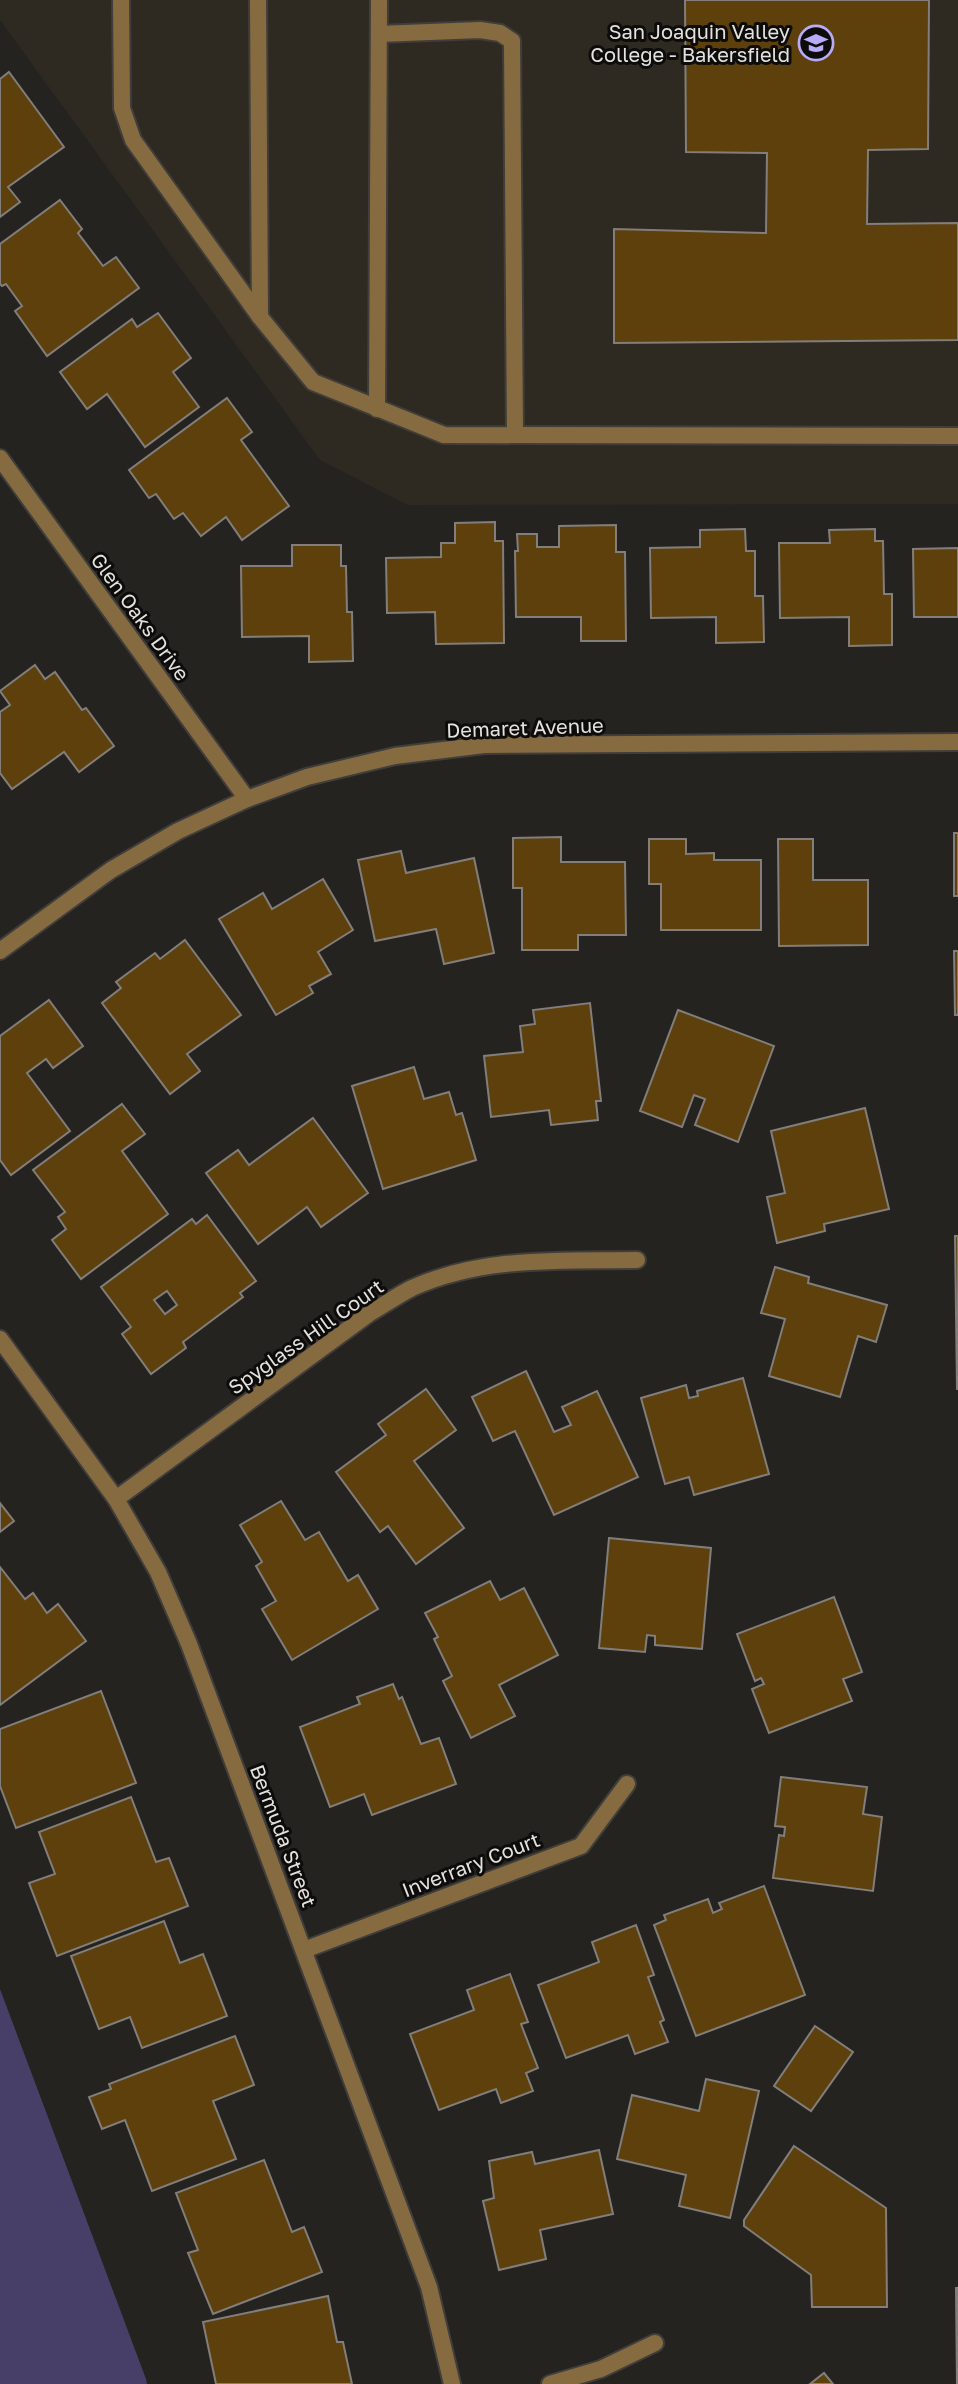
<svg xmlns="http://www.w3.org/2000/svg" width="958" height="2384" font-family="'Golos Text',sans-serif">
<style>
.built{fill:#2f2a21}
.green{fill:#473f68}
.building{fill:#5d400c;stroke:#817e7b;stroke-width:2;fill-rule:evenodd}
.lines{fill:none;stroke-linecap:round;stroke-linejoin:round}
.service-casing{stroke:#403e3b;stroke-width:20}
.minor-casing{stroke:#403e3b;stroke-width:20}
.service{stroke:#876b40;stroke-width:16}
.minor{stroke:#876b40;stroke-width:16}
.labels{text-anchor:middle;stroke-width:6;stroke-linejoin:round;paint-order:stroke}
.poi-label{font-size:20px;fill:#e3e2df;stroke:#0d0c0b;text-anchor:end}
.street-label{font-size:20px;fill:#e3e2df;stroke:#0d0c0b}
</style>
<rect width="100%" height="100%" fill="#252320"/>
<polygon class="built" points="0,0 958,0 958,504 408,505 320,460 0,20"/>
<polygon class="green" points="0,1989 146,2379 147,2384 0,2384"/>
<g class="building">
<polygon points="685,0 929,0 928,149 868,150 867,224 958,223 958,340 614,343 614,229 766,233 767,153 686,152"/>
<polygon points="9,72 64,147 8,187 20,202 0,217 0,79"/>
<polygon points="60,200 82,229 78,233 103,266 116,257 139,288 47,356 15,311 22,306 6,284 2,286 0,284 0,244"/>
<polygon points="158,313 191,358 173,372 199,407 145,447 107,394 87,409 60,372 132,319 137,327"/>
<polygon points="227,398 252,432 241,440 289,506 242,540 226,517 201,536 183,513 174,519 156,494 149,498 129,470"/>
<polygon points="495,522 495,541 503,541 504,643 436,644 435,612 387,613 386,558 441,557 441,543 455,543 455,523"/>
<polygon points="616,525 616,552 625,552 626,641 581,641 581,617 516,617 515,551 518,551 517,534 537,534 537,547 559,547 559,526"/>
<polygon points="745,529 746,551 755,551 755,596 763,596 764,642 716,643 716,617 651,618 650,548 700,547 700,530"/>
<polygon points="875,529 875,541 883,541 884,594 892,594 892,645 849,646 849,617 780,618 779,543 830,543 829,530"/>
<polygon points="292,545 341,545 341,566 346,566 347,612 352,612 353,661 309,662 309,636 242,637 241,566 292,566"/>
<polygon points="958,548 958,617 914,617 913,549"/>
<polygon points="35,665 45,679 55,672 82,710 86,708 114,746 79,772 64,752 12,789 0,773 0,712 10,705 0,691"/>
<rect x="954" y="833" width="4" height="63"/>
<polygon points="561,837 561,862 625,862 626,935 578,935 578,950 522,950 522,888 513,888 513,838"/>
<polygon points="649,839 686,839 686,854 714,853 714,860 761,860 761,930 661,930 661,884 649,884"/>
<polygon points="778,839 813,839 813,880 868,880 868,945 779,946"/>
<polygon points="401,851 406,873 474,858 494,953 444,964 436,929 375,941 358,860"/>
<polygon points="323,879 353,930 318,952 331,974 309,986 313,993 276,1015 219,919 263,893 272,909"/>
<polygon points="185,940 241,1015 187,1054 200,1071 170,1094 102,1003 121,988 116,982 155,953 160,959"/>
<polygon points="954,951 958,951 958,1015 955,1015"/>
<polygon points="49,1000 83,1046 53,1068 46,1059 27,1073 70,1131 11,1175 0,1160 0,1036"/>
<polygon points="590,1003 601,1101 596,1101 598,1120 551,1125 549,1110 491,1117 484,1056 523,1052 520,1026 535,1024 533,1010"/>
<polygon points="678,1010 774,1046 738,1142 695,1125 705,1099 694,1095 682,1127 640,1111"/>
<polygon points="414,1067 424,1099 449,1092 456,1115 462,1113 476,1160 383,1189 352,1086"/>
<polygon points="122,1104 145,1134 122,1151 168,1214 81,1279 52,1240 66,1229 58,1217 65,1212 33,1170"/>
<polygon points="865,1108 889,1209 824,1224 825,1231 777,1243 767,1197 785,1193 771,1131"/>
<polygon points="313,1118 368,1193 321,1227 307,1207 258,1244 206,1173 238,1150 249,1165"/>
<path d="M207 1215 256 1281 240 1293 243 1297 183 1342 186 1348 151 1374 122 1334 131 1327 101 1287 192 1219 196 1224ZM167 1291 177 1305 165 1314 154 1300Z"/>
<polygon points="955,1236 958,1236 958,1389 957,1389"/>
<polygon points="775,1267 809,1277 808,1283 887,1305 876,1342 858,1336 840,1397 769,1376 785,1319 761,1313"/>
<polygon points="526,1371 554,1432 571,1425 562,1407 597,1391 638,1477 554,1515 515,1431 493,1441 472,1397"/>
<polygon points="743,1378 769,1474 694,1495 689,1477 665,1484 641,1398 686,1385 689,1398 698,1396 697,1391"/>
<polygon points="426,1389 456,1430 414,1461 464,1528 416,1564 388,1526 380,1532 336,1472 386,1435 378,1424"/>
<polygon points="281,1501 305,1540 319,1532 348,1581 358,1575 378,1609 292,1660 262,1609 276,1601 256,1566 262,1562 240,1525"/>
<polygon points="0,1503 14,1521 0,1532"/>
<polygon points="609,1538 711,1548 702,1649 655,1645 655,1636 647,1635 645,1652 599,1648"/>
<polygon points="0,1567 25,1599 33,1593 47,1613 58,1604 86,1641 0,1705"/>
<polygon points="490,1581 500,1600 524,1588 558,1655 499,1685 515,1716 471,1738 443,1681 452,1676 434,1639 438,1637 425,1613"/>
<polygon points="834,1597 862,1672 843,1679 852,1701 769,1733 752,1689 764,1684 761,1678 755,1681 737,1634"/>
<polygon points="393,1684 399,1699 402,1697 421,1744 439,1738 456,1784 372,1815 364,1794 330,1807 300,1727 360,1704 357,1697"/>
<polygon points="101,1691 136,1783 16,1828 0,1786 0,1729"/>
<polygon points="781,1777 867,1787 863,1814 882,1817 873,1891 773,1878 779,1835 784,1836 785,1827 775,1826"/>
<polygon points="131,1797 156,1862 169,1858 188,1906 57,1956 29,1883 55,1874 39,1832"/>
<polygon points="764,1886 805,1995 696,2036 654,1925 666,1920 664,1915 708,1899 713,1913 722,1909 719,1903"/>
<polygon points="164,1921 180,1963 203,1954 227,2016 142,2048 130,2017 99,2029 71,1956"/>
<polygon points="636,1925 654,1975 648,1977 664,2020 660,2022 668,2042 635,2054 628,2035 566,2058 538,1985 599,1962 592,1942"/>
<polygon points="510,1974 528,2022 521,2024 538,2068 526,2073 533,2091 501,2103 496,2089 439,2110 410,2034 474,2010 467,1990"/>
<polygon points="815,2026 853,2052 811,2111 774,2086"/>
<polygon points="235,2036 254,2085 213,2101 236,2159 152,2191 125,2120 102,2129 89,2097 111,2089 109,2084"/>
<polygon points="706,2079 759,2091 730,2218 679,2206 686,2175 617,2159 632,2095 699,2111"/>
<polygon points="794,2146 886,2208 887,2307 812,2307 811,2275 744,2226 744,2220"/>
<polygon points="599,2150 613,2214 540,2230 546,2259 499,2270 483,2201 494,2198 489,2161 532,2152 535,2164"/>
<polygon points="264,2160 292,2232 304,2227 322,2272 213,2314 188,2253 198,2250 176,2193"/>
<polygon points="956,2288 958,2288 958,2384 957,2384"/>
<polygon points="328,2296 337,2342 343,2342 352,2384 216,2384 203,2322"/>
<polygon points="824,2373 833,2384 810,2384"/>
</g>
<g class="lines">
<g class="service-casing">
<g id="service">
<polyline points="121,0 122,108 133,140 260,317"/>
<polyline points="258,0 260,317 313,382 444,435 958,436"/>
<polyline points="379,34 480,30 500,33 512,41 515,435"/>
<polyline points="377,409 379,0"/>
</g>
</g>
<g class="minor-casing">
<g id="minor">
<polyline points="0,458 247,799"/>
<polyline points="0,951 111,870 178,831 247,799 307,777 395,756 484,745 958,742"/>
<polyline points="0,1339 116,1499 158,1572 189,1644 429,2287 452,2384"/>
<path d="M116 1499 370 1313C384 1305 398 1295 412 1288 483 1256 561 1261 637 1260"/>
<polyline points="304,1950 581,1846 627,1784"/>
<polyline points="550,2384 601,2369 655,2343"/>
</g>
</g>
<use href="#service" class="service"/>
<use href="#minor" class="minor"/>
</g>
<defs>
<g id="school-ring" transform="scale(1.8)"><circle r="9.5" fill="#0d0c0b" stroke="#b8abf7" stroke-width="1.5"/><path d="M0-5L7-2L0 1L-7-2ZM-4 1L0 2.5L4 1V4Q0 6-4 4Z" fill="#b8abf7"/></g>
</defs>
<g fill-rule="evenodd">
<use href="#school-ring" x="816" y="43"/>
</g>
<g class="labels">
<g class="poi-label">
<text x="790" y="39">San Joaquin Valley<tspan x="790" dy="23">College - Bakersfield</tspan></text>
</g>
<g class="street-label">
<text transform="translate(140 617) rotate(54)" y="7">Glen Oaks Drive</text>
<text transform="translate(525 728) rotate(-2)" y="7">Demaret Avenue</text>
<text transform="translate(306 1337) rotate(-35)" y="7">Spyglass Hill Court</text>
<text transform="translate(283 1836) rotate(69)" y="7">Bermuda Street</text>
<text transform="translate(471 1865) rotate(-21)" y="7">Inverrary Court</text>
</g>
</g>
</svg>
